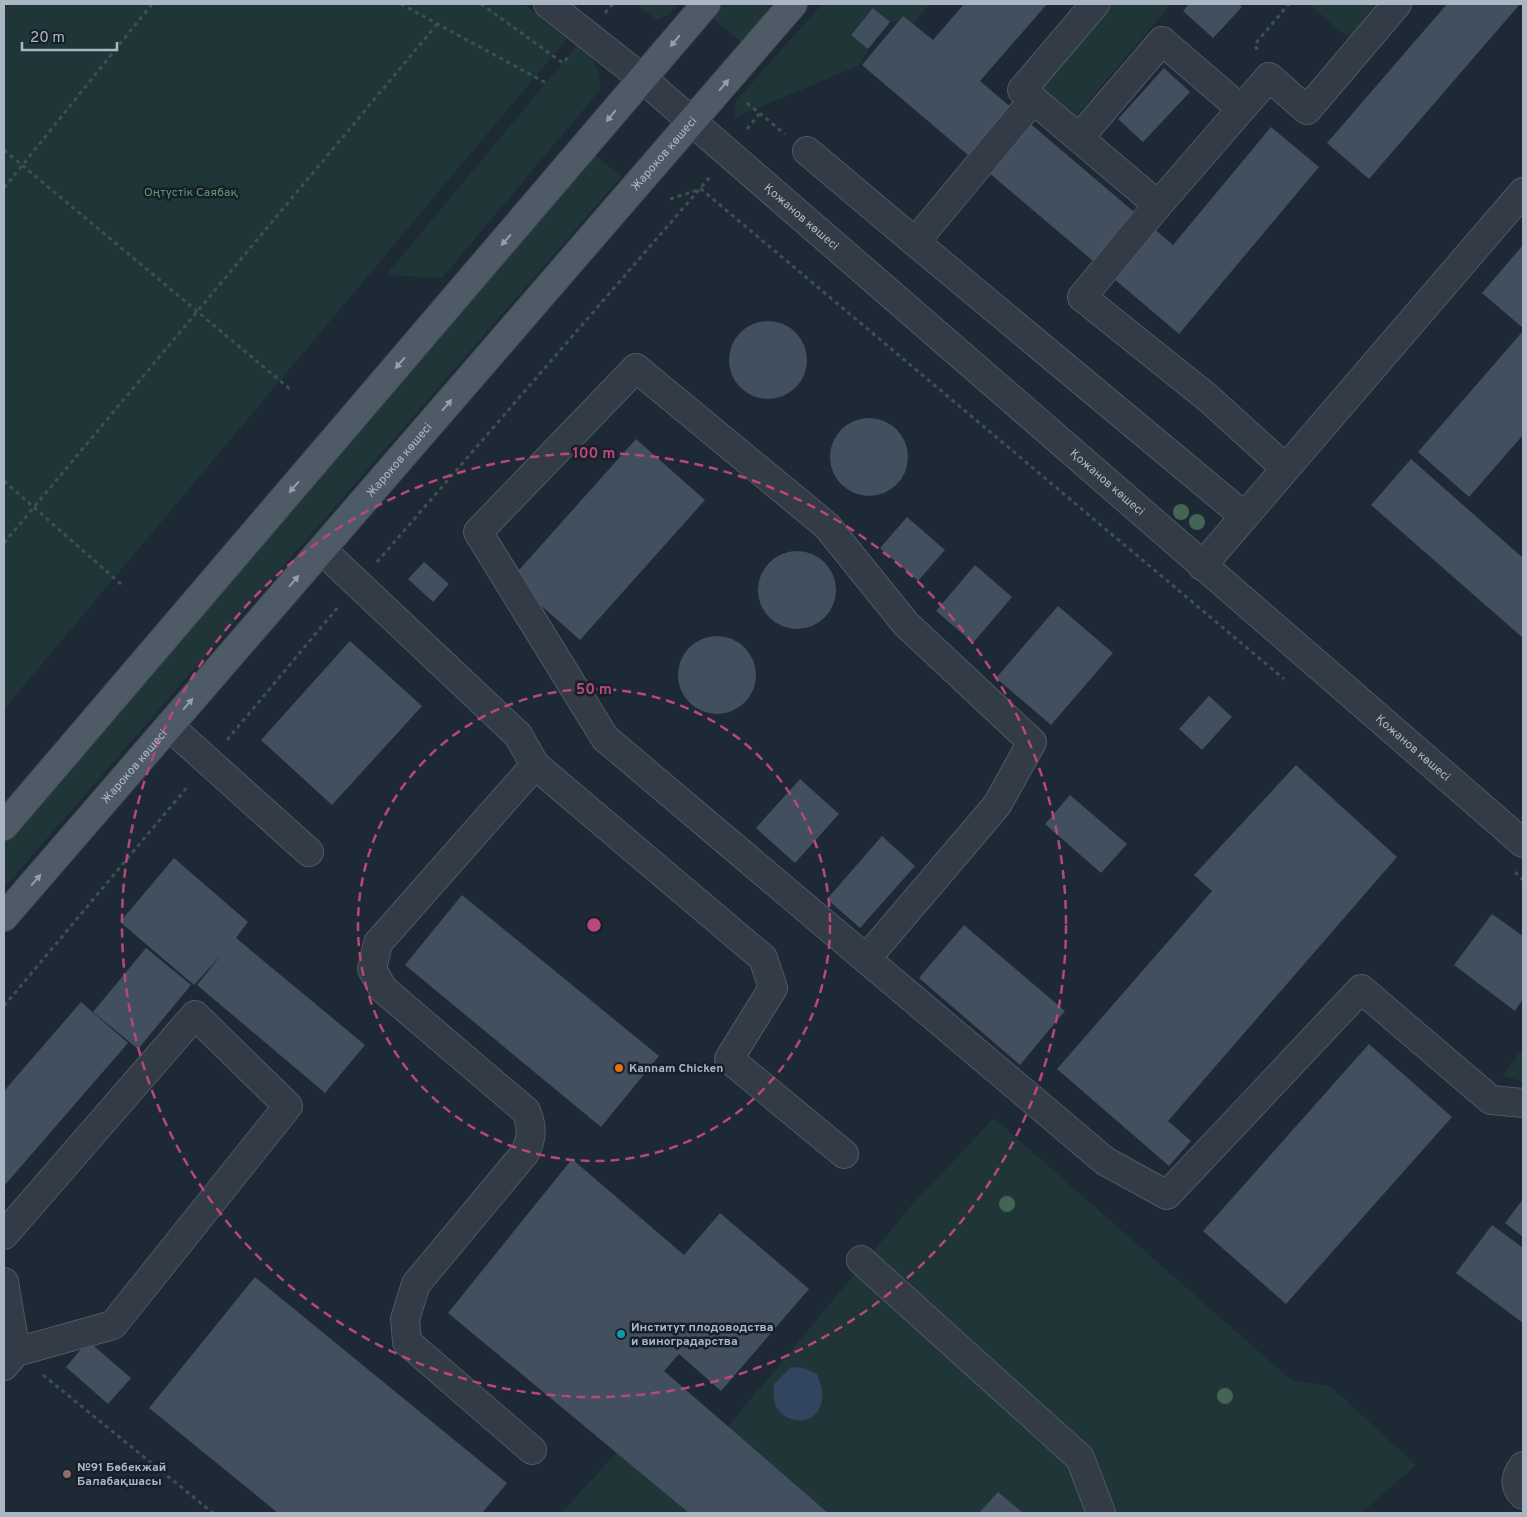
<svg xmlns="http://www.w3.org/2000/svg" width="1527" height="1517" font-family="Overpass,sans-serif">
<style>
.green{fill:#203537}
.water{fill:#31465e}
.building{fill:#414f5e}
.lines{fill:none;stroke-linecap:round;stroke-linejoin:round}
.minor-casing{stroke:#4f5965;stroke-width:30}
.major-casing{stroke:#3b4450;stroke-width:30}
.path{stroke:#3b5151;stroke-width:3;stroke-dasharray:4 4;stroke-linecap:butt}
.minor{stroke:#323b46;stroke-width:28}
.major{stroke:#4f5a67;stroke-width:28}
.tree{fill:#446454}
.oneway{fill:#949fad}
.ring{fill:none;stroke:#bb477a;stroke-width:2.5;stroke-dasharray:9 6}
.food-dot{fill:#e8710a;stroke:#17202a;stroke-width:2}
.culture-dot{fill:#0f9aa8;stroke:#17202a;stroke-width:2}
.education-dot{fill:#8d6e63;stroke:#17202a;stroke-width:2}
.labels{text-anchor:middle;stroke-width:5;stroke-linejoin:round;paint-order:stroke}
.street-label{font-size:12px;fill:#abb6c4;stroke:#17202a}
.park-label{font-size:12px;fill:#63946c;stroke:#17202a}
.poi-label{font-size:12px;font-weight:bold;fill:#abb6c4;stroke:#17202a;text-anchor:start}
.centre{fill:#bb477a;stroke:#17202a;stroke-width:2.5}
.ring-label{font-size:15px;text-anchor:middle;font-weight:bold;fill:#bb477a;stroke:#17202a;stroke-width:5;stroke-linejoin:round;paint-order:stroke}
</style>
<rect width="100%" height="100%" fill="#1e2936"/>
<g class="green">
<polygon points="4,4 524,4 567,39 4,709"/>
<polygon points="635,4 678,4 669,14 657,20"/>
<polygon points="706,4 793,4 752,52 702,9"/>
<polygon points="822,4 929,4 913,24 903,16 899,21 890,22 873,8 851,34 868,49 860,65 734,118 736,101"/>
<polygon points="1109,4 1171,4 1075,117 1036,89"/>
<polygon points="1309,4 1386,4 1353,42"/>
<path d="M580 42C591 57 603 71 600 90L442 278 386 275Z"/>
<polygon points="592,152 621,177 4,888 4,840"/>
<polygon points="1523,1048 1523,1082 1503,1075"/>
<polygon points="994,1118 1291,1380 1330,1386 1416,1465 1361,1513 561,1513 621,1448 676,1489 911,1206"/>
</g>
<path class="water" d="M791 1367 804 1368 817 1374C840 1429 779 1432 774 1399 773 1394 774 1389 774 1384Z"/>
<g class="building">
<polygon points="964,4 1047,4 980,81 1173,245 1271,127 1319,167 1179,334 862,65 903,16 933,40"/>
<polygon points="1189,4 1238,4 1242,7 1213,38 1183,11"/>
<polygon points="1447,4 1520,4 1369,179 1327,143"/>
<polygon points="873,8 890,22 868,49 851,35"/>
<polygon points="1164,68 1190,92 1143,142 1118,119"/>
<polygon points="1523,245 1523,328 1482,293"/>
<circle cx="768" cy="360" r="39"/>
<polygon points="1523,331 1523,435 1469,497 1418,452"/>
<circle cx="869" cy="457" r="39"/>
<polygon points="636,439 705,500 580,640 511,579"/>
<polygon points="1411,459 1523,558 1523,638 1371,505"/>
<polygon points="907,517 945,550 918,581 880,548"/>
<circle cx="797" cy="590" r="39"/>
<polygon points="424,562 449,584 433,602 408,579"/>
<polygon points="975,565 1012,597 973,643 936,611"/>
<polygon points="1058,606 1113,653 1051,725 996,678"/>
<circle cx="717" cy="675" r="39"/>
<polygon points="350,641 422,706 332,805 261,740"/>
<polygon points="1209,696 1232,717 1202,750 1179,729"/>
<polygon points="1296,765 1397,857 1168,1121 1191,1141 1169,1166 1057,1069 1212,891 1194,875"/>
<polygon points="800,779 839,814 795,863 756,828"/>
<polygon points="1070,795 1127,844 1101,873 1045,824"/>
<polygon points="882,836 915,866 860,928 827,899"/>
<polygon points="174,858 248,922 236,938 365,1045 325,1093 197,985 222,954 194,985 120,922"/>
<polygon points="462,895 659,1056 601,1127 405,965"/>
<polygon points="1492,914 1523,936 1523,999 1515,1011 1454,965"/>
<polygon points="964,925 1065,1011 1020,1065 919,978"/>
<polygon points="146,948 191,985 138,1049 93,1012"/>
<polygon points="81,1002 128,1043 4,1186 4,1091"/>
<polygon points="1369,1044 1452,1117 1286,1304 1203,1231"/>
<polygon points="572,1159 684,1255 720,1213 809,1289 721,1391 679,1354 664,1371 828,1513 689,1513 448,1313"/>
<polygon points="1523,1199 1523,1237 1505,1223"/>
<polygon points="1492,1225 1523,1248 1523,1323 1456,1273"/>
<polygon points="255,1277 507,1483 482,1513 278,1513 149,1408"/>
<polygon points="88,1341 131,1378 108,1404 66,1367"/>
<polygon points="998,1492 1023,1513 979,1513"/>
</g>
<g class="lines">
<g class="minor-casing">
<g id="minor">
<path id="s1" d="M548 4 643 79 1523 843"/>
<polyline points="1095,4 1022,90 1158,205 1269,77 1307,110 1397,4"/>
<polyline points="1079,138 1162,41 1241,109"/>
<polyline points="807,151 915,242 1033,100"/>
<polyline points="1158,205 1082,297 1208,398 1285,468"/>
<polyline points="915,242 1244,516"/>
<path d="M322 550 518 735 535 765 378 943 372 969 383 989 526 1111C533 1128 532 1137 525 1153L416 1284 405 1319 407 1342 532 1450"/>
<polyline points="1202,566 1523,192"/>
<polyline points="169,726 309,852"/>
<polyline points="535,765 763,958 773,988 729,1059 844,1154"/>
<polyline points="866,959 997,805 1032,742 906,624 827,526 636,368 478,532 605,738 1105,1161 1167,1195 1361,989 1491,1100 1523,1103"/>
<polyline points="4,1235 195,1015 288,1106 113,1325 16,1352 4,1366"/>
<polyline points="861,1260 1080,1458 1101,1513"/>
<polyline points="4,1282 16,1352"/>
<path d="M1523 1466C1515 1477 1513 1485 1523 1495"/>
</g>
</g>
<g class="major-casing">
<g id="major">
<polyline points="4,826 706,4"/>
<path id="s2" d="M4 917 793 4"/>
</g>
</g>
<g class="path">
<polyline points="401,4 546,83"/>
<polyline points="481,4 563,63 568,57"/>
<polyline points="605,13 613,4"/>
<polyline points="1257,50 1255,44 1289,4"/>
<polyline points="747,103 785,134"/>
<polyline points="747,129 759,114"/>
<polyline points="4,150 290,389"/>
<polyline points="4,188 152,4"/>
<polyline points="670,199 701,189 1284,679"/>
<polyline points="4,481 122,585"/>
<polyline points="4,543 438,23"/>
<polyline points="377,562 710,177"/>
<polyline points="227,740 338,607"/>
<polyline points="1515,872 1523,880"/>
<polyline points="4,1006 189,785"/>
<polyline points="43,1375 213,1513"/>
</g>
<use href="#minor" class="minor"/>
<use href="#major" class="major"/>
</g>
<g class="tree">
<circle cx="1181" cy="512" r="8"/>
<circle cx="1197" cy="522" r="8"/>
<circle cx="1007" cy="1204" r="8"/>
<circle cx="1225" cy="1396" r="8"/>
</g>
<defs><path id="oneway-solid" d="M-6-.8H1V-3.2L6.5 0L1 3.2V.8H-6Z" transform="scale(1.25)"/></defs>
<g class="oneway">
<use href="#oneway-solid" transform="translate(675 41) rotate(130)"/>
<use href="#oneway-solid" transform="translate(724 85) rotate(-49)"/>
<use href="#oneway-solid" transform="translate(611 116) rotate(130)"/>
<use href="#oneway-solid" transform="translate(506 240) rotate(131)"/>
<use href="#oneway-solid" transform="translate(400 363) rotate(131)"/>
<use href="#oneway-solid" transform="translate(447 405) rotate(-49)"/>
<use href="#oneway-solid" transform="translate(294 487) rotate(131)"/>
<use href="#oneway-solid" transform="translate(294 581) rotate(-49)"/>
<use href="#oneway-solid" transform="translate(188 704) rotate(-49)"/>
<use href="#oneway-solid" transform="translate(36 880) rotate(-49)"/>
</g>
<g class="ring">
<circle cx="594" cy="925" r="236"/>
<circle cx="594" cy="925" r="472"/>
</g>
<circle class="food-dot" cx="619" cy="1068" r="5"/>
<circle class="culture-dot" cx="621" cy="1334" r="5"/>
<circle class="education-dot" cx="67" cy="1474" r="5"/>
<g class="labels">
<g class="street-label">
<text dy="4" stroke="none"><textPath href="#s2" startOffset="1009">Жароков көшесі</textPath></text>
<text dy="4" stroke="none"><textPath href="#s1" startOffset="331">Қожанов көшесі</textPath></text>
<text dy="4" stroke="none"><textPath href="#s2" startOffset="604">Жароков көшесі</textPath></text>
<text dy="4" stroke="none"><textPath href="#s1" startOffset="736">Қожанов көшесі</textPath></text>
<text dy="4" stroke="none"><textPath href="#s1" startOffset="1141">Қожанов көшесі</textPath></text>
<text dy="4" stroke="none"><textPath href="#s2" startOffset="199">Жароков көшесі</textPath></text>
</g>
<g class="park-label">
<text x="191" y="196">Оңтүстік Саябақ</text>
</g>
<g class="poi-label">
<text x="629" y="1072">Kannam Chicken</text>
<text x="631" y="1331">Институт плодоводства<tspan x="631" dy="14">и виноградарства</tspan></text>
<text x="77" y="1471">№91 Бөбекжай<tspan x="77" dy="14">Балабақшасы</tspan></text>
</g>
</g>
<circle cx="594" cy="925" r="8" class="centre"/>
<g class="ring-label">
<text x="594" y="458">100 m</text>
<text x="594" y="694">50 m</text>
</g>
<rect width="1527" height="1517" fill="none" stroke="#abb6c4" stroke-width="10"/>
<path d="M22 42v8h95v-8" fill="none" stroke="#abb6c4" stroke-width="2.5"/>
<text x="30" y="42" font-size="15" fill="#abb6c4" stroke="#17202a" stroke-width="4" paint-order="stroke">20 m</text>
</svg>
